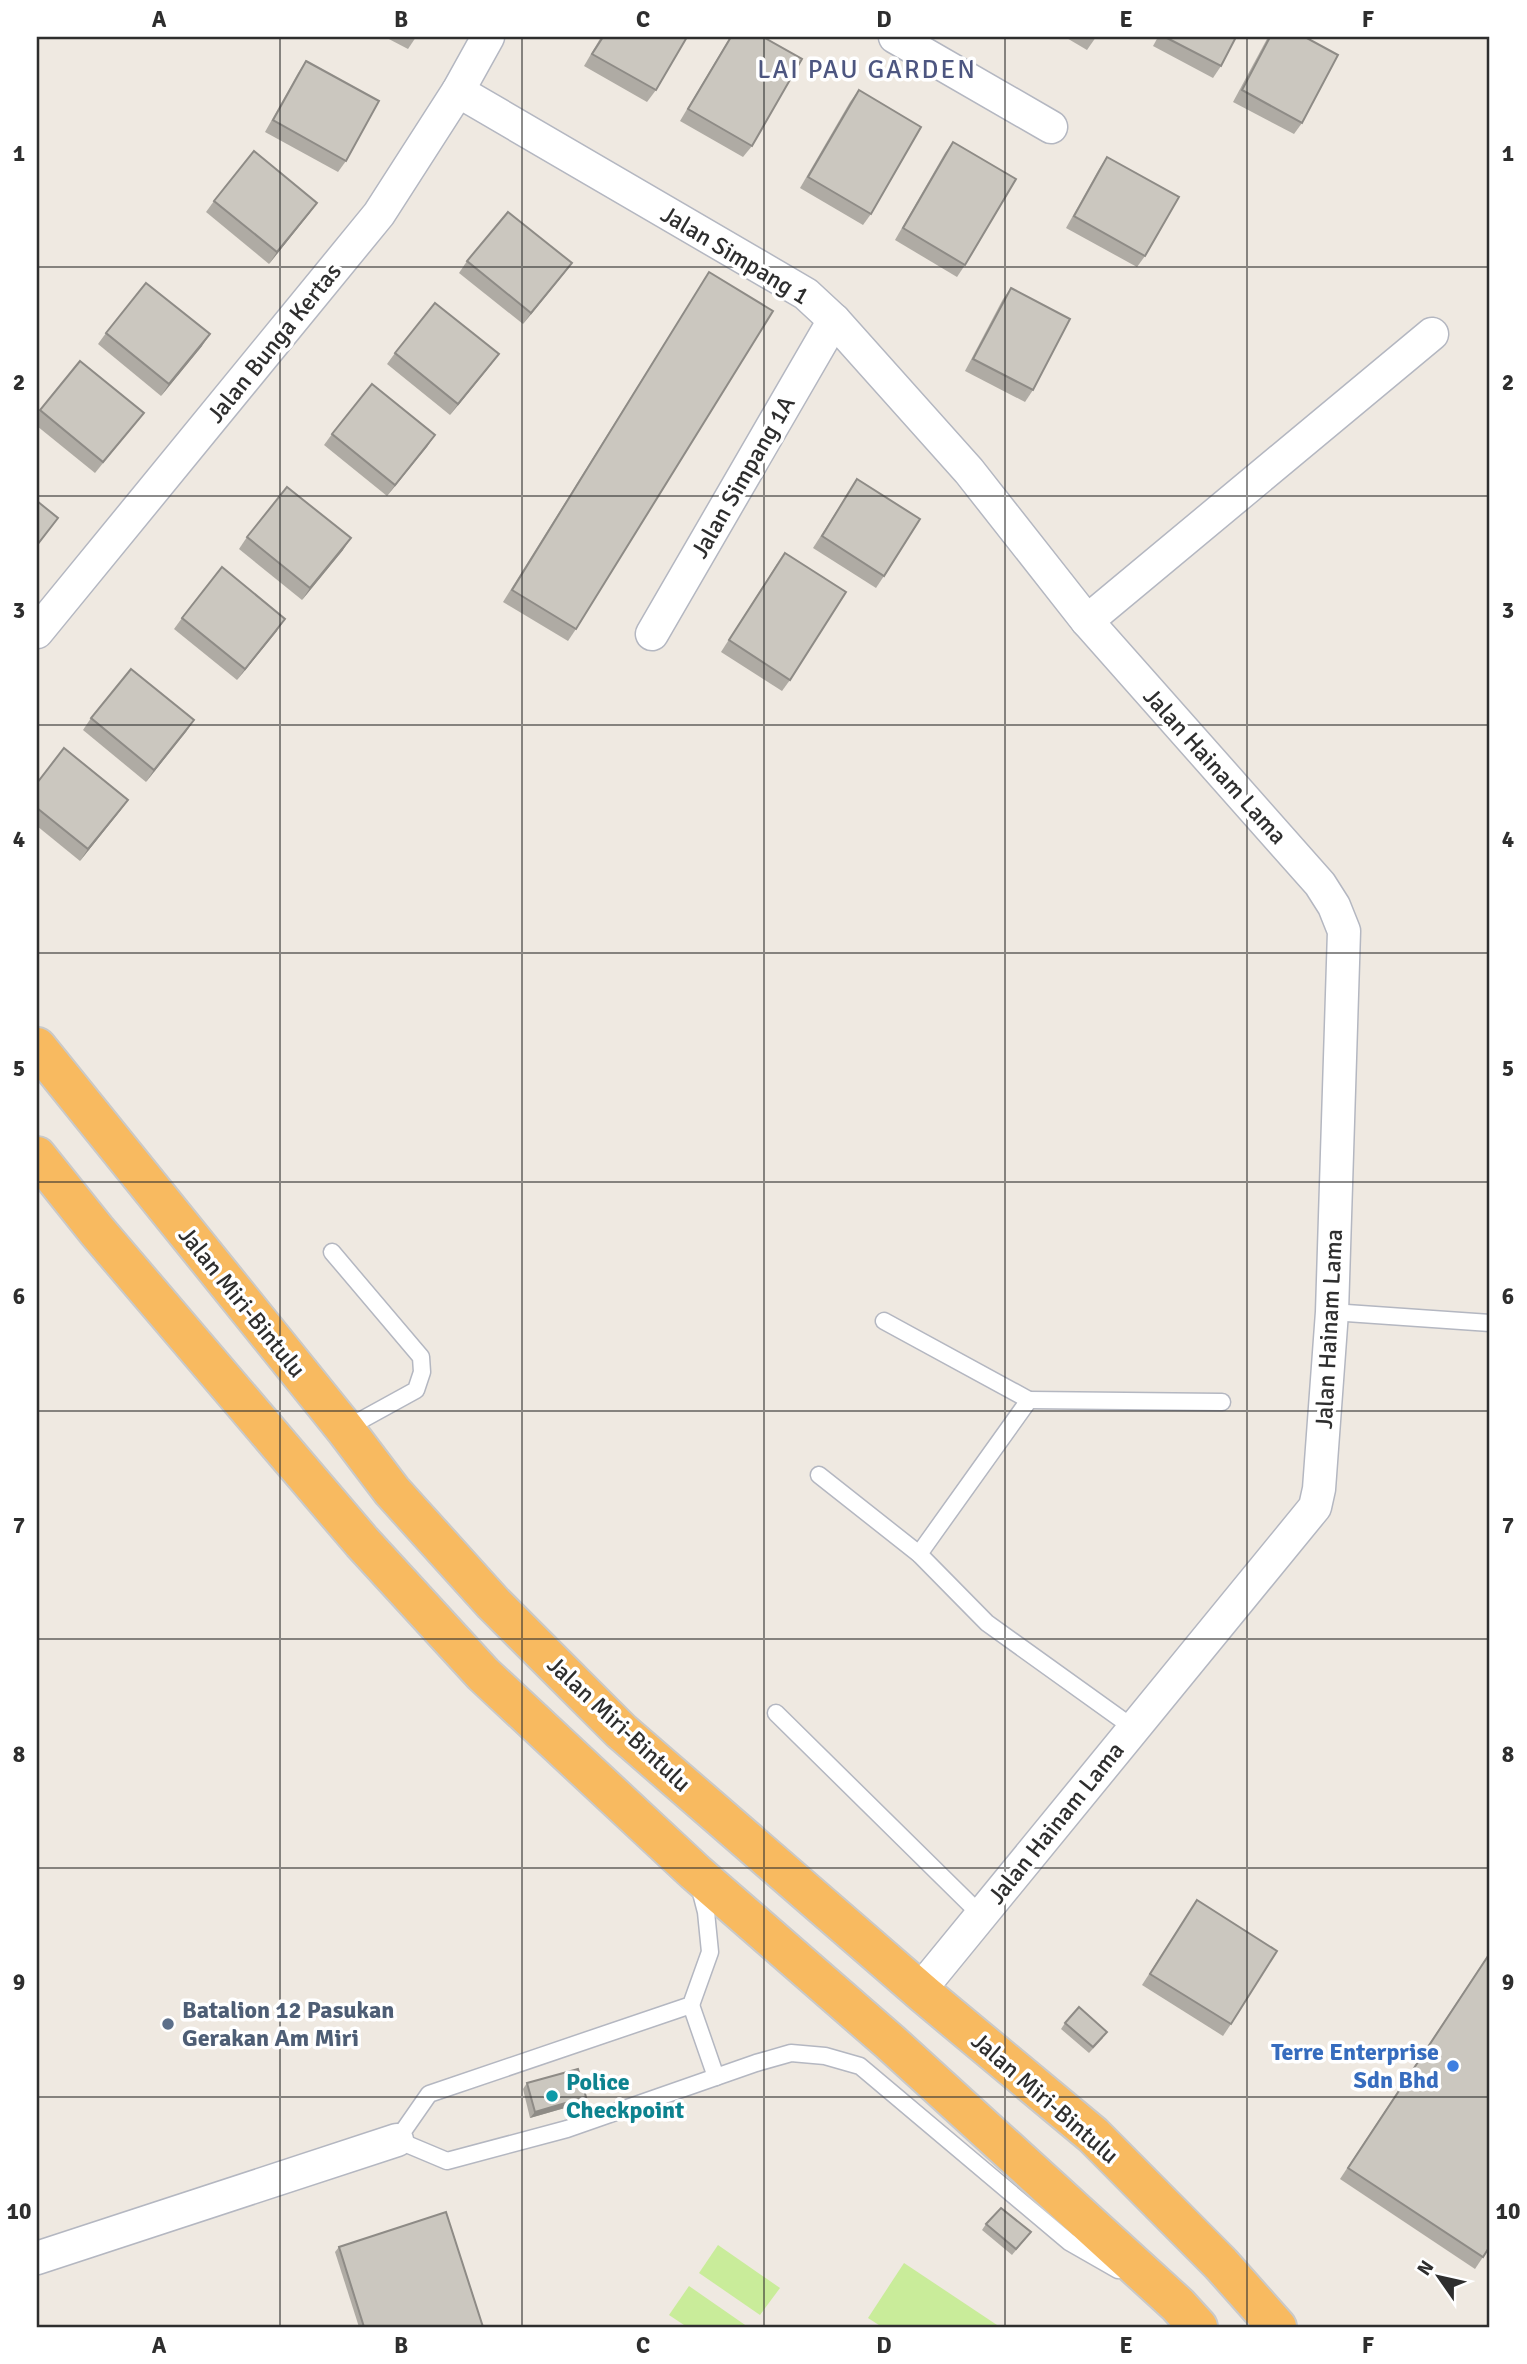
<svg xmlns="http://www.w3.org/2000/svg" width="1527" height="2364" font-family="Signika,sans-serif">
<style>
.pitch{fill:#c9ec9a}
.lines{fill:none;stroke-linecap:round;stroke-linejoin:round}
.service-casing{stroke:#b4b7c1;stroke-width:19}
.minor-casing{stroke:#b4b7c1;stroke-width:35}
.trunk-casing{stroke:#c9c9c9;stroke-width:42}
.service{stroke:#fff;stroke-width:16}
.minor{stroke:#fff;stroke-width:32}
.trunk{stroke:#f8ba60;stroke-width:38}
.wall{fill:#afaba4}
.shaded-wall{fill:#8e8b86}
.building{fill:#cbc7bf;stroke:#8e8b86;stroke-width:2}
.grid{fill:none;stroke:#2e2e2e;stroke-width:2;stroke-opacity:0.55}
.service-dot{fill:#5c6f8a;stroke:#fff;stroke-width:2.5}
.shop-dot{fill:#3f7fe0;stroke:#fff;stroke-width:2.5}
.culture-dot{fill:#0f9aa8;stroke:#fff;stroke-width:2.5}
.labels{text-anchor:middle;stroke-width:7;stroke-linejoin:round;paint-order:stroke}
.street-label{font-size:24px;fill:#2e2e2e;stroke:#fff}
.service-label{font-size:24px;font-weight:bold;fill:#4e5e75;stroke:#fff;text-anchor:start}
.shop-label{font-size:24px;font-weight:bold;fill:#366cbe;stroke:#fff;text-anchor:end}
.culture-label{font-size:24px;font-weight:bold;fill:#0d838f;stroke:#fff;text-anchor:start}
.neighbourhood-label{font-size:26px;letter-spacing:2px;fill:#4d5680;stroke:#fff}
.neatline{fill:none;stroke:#2e2e2e;stroke-width:2.5}
.grid-label{font-size:23px;text-anchor:middle;font-weight:bold;fill:#2e2e2e}
</style>
<rect width="100%" height="100%" fill="#efe9e1"/>
<g class="pitch">
<polygon points="718,2245 780,2288 760,2315 699,2273"/>
<polygon points="904,2263 1000,2327 882,2327 868,2318"/>
<polygon points="689,2286 748,2327 687,2327 669,2315"/>
</g>
<g class="lines">
<g class="service-casing">
<g id="service">
<polyline points="332,1252 421,1357 422,1372 416,1390 345,1429"/>
<polyline points="1332,1312 1490,1323"/>
<polyline points="884,1321 1029,1400 919,1554"/>
<polyline points="1029,1400 1222,1402"/>
<polyline points="819,1475 919,1554 987,1623 1132,1727"/>
<polyline points="776,1713 982,1916"/>
<polyline points="699,1885 706,1912 710,1952 691,2005 429,2094 397,2140 447,2161 567,2129 756,2063 791,2053 825,2056 860,2066 1069,2242 1118,2270"/>
<polyline points="691,2005 716,2077"/>
</g>
</g>
<g class="minor-casing">
<g id="minor">
<polyline points="895,37 1051,127"/>
<polyline points="458,91 806,294 834,320 969,471 1087,621 1320,884 1334,906 1344,931 1332,1312 1319,1489 1315,1507 920,1990"/>
<polyline points="1087,621 1432,334"/>
<polyline points="37,632 379,214 458,91 488,37"/>
<polyline points="652,634 834,320"/>
<polyline points="37,2258 397,2140"/>
</g>
</g>
<g class="trunk-casing">
<g id="trunk">
<polyline points="37,1047 345,1429 392,1491 493,1603 621,1731 925,1995 1093,2135 1221,2264 1277,2327"/>
<polyline points="37,1156 97,1231 362,1542 483,1674 695,1872 890,2042 1178,2305 1198,2327"/>
</g>
</g>
<use href="#service" class="service"/>
<use href="#minor" class="minor"/>
<use href="#trunk" class="trunk"/>
</g>
<g class="wall">
<polygon points="385,37 416,37 408,49"/>
<polygon points="601,37 687,37 656,90 647,102 584,66"/>
<polygon points="730,37 763,37 752,146 743,157 680,121"/>
<polygon points="1065,37 1096,37 1087,50"/>
<polygon points="1158,37 1236,37 1221,66 1213,78 1153,46"/>
<polygon points="1268,37 1305,37 1302,123 1294,134 1233,102"/>
<polygon points="306,61 346,161 338,172 265,132 298,73"/>
<polygon points="859,90 871,214 863,225 800,188 850,102"/>
<polygon points="953,142 965,265 957,277 895,240 945,153"/>
<polygon points="1107,157 1145,256 1137,267 1066,228 1099,169"/>
<polygon points="214,201 317,203 269,264 206,212"/>
<polygon points="467,261 572,263 523,324 459,273"/>
<polygon points="709,272 576,629 568,641 503,602"/>
<polygon points="1011,288 1033,390 1025,402 965,371 1003,299"/>
<polygon points="106,333 202,346 161,396 98,344"/>
<polygon points="395,353 499,354 450,415 387,364"/>
<polygon points="40,410 135,424 95,473 37,426 37,415"/>
<polygon points="332,434 435,435 387,496 324,445"/>
<polygon points="857,479 884,576 876,588 813,548"/>
<polygon points="247,537 343,550 302,600 239,549"/>
<polygon points="777,564 790,680 782,691 721,652"/>
<polygon points="182,618 277,631 237,680 174,629"/>
<polygon points="91,718 194,720 146,782 83,730"/>
<polygon points="37,783 128,800 80,861 37,826"/>
<polygon points="1197,1900 1231,2024 1223,2036 1142,1985"/>
<polygon points="1490,1952 1483,2257 1475,2269 1340,2179"/>
<polygon points="1065,2023 1103,2038 1089,2053 1061,2029"/>
<polygon points="527,2083 586,2097 582,2103 530,2118 523,2089"/>
<polygon points="986,2224 1031,2232 1012,2255 982,2230"/>
<polygon points="339,2247 483,2327 359,2327 335,2252"/>
</g>
<g class="shaded-wall">
<polygon points="317,203 309,214 269,264 277,252"/>
<polygon points="572,263 563,275 523,324 531,313"/>
<polygon points="210,334 202,346 161,396 169,384"/>
<polygon points="499,354 490,366 450,415 458,404"/>
<polygon points="435,435 427,447 387,496 395,485"/>
<polygon points="351,538 343,550 302,600 310,588"/>
<polygon points="285,619 277,631 237,680 245,669"/>
<polygon points="194,720 186,732 146,782 154,770"/>
<polygon points="128,800 120,811 80,861 88,849"/>
<polygon points="586,2097 582,2103 530,2118 535,2112"/>
</g>
<g class="building">
<polygon points="603,37 687,37 656,90 592,54"/>
<polygon points="731,37 763,37 802,59 752,146 688,109"/>
<polygon points="1165,37 1236,37 1221,66"/>
<polygon points="1270,37 1305,37 1338,55 1302,123 1242,90"/>
<polygon points="306,61 379,101 346,161 273,120"/>
<polygon points="859,90 921,127 871,214 808,177"/>
<polygon points="953,142 1016,179 965,265 903,228"/>
<polygon points="254,151 317,203 277,252 214,201"/>
<polygon points="1107,157 1179,197 1145,256 1074,216"/>
<polygon points="508,212 572,263 531,313 467,261"/>
<polygon points="709,272 773,311 576,629 512,590"/>
<polygon points="146,283 210,334 169,384 106,333"/>
<polygon points="1011,288 1070,319 1033,390 973,359"/>
<polygon points="435,303 499,354 458,404 395,353"/>
<polygon points="80,361 144,413 103,462 40,410"/>
<polygon points="372,384 435,435 395,485 332,434"/>
<polygon points="857,479 920,519 884,576 822,536"/>
<polygon points="287,487 351,538 310,588 247,537"/>
<polygon points="37,501 58,518 37,545"/>
<polygon points="785,553 846,592 790,680 729,640"/>
<polygon points="222,567 285,619 245,669 182,618"/>
<polygon points="131,669 194,720 154,770 91,718"/>
<polygon points="64,748 128,800 88,849 37,808 37,783"/>
<polygon points="1197,1900 1277,1951 1231,2024 1150,1974"/>
<polygon points="1490,1953 1490,2246 1483,2257 1348,2168"/>
<polygon points="1079,2007 1107,2032 1093,2047 1065,2023"/>
<polygon points="578,2069 586,2097 535,2112 527,2083"/>
<polygon points="1001,2208 1031,2232 1016,2249 986,2224"/>
<polygon points="446,2212 483,2327 364,2327 339,2247"/>
</g>
<path class="grid" d="M280 37V2327M522 37V2327M764 37V2327M1005 37V2327M1247 37V2327M37 267H1490M37 496H1490M37 725H1490M37 953H1490M37 1182H1490M37 1411H1490M37 1639H1490M37 1868H1490M37 2097H1490"/>
<circle class="service-dot" cx="168" cy="2024" r="7"/>
<circle class="shop-dot" cx="1453" cy="2066" r="7"/>
<circle class="culture-dot" cx="552" cy="2096" r="7"/>
<g class="labels">
<g class="street-label">
<text transform="translate(735 255) rotate(31)" y="8">Jalan Simpang 1</text>
<text transform="translate(274 343) rotate(-51)" y="8">Jalan Bunga Kertas</text>
<text transform="translate(743 477) rotate(-60)" y="8">Jalan Simpang 1A</text>
<text transform="translate(1215 766) rotate(48)" y="8">Jalan Hainam Lama</text>
<text transform="translate(242 1302) rotate(51)" y="8">Jalan Miri-Bintulu</text>
<text transform="translate(1329 1329) rotate(-87)" y="8">Jalan Hainam Lama</text>
<text transform="translate(619 1724) rotate(43)" y="8">Jalan Miri-Bintulu</text>
<text transform="translate(1056 1823) rotate(-51)" y="8">Jalan Hainam Lama</text>
<text transform="translate(1045 2098) rotate(41)" y="8">Jalan Miri-Bintulu</text>
</g>
<g class="service-label">
<text x="182" y="2018">Batalion 12 Pasukan<tspan x="182" dy="28">Gerakan Am Miri</tspan></text>
</g>
<g class="shop-label">
<text x="1439" y="2060">Terre Enterprise<tspan x="1439" dy="28">Sdn Bhd</tspan></text>
</g>
<g class="culture-label">
<text x="566" y="2090">Police<tspan x="566" dy="28">Checkpoint</tspan></text>
</g>
<g class="neighbourhood-label">
<text x="867" y="78">LAI PAU GARDEN</text>
</g>
</g>
<rect width="1527" height="2364" fill="none" stroke="#ffffff" stroke-width="77"/>
<g transform="translate(1439 2277) rotate(304)" stroke="#ffffff" stroke-width="5" paint-order="stroke">
<path d="M0-5L12 26L0 18L-12 26Z" fill="#2e2e2e"/>
<text y="-10" font-size="19" font-weight="bold" text-anchor="middle" fill="#2e2e2e">N</text>
</g>
<rect x="38" y="38" width="1450" height="2288" class="neatline"/>
<g class="grid-label">
<text x="159" y="27">A</text>
<text x="401" y="27">B</text>
<text x="643" y="27">C</text>
<text x="884" y="27">D</text>
<text x="1126" y="27">E</text>
<text x="1368" y="27">F</text>
<text x="19" y="161">1</text>
<text x="1508" y="161">1</text>
<text x="19" y="390">2</text>
<text x="1508" y="390">2</text>
<text x="19" y="618">3</text>
<text x="1508" y="618">3</text>
<text x="19" y="847">4</text>
<text x="1508" y="847">4</text>
<text x="19" y="1076">5</text>
<text x="1508" y="1076">5</text>
<text x="19" y="1304">6</text>
<text x="1508" y="1304">6</text>
<text x="19" y="1533">7</text>
<text x="1508" y="1533">7</text>
<text x="19" y="1762">8</text>
<text x="1508" y="1762">8</text>
<text x="19" y="1990">9</text>
<text x="1508" y="1990">9</text>
<text x="19" y="2219">10</text>
<text x="1508" y="2219">10</text>
<text x="159" y="2353">A</text>
<text x="401" y="2353">B</text>
<text x="643" y="2353">C</text>
<text x="884" y="2353">D</text>
<text x="1126" y="2353">E</text>
<text x="1368" y="2353">F</text>
</g>
</svg>
